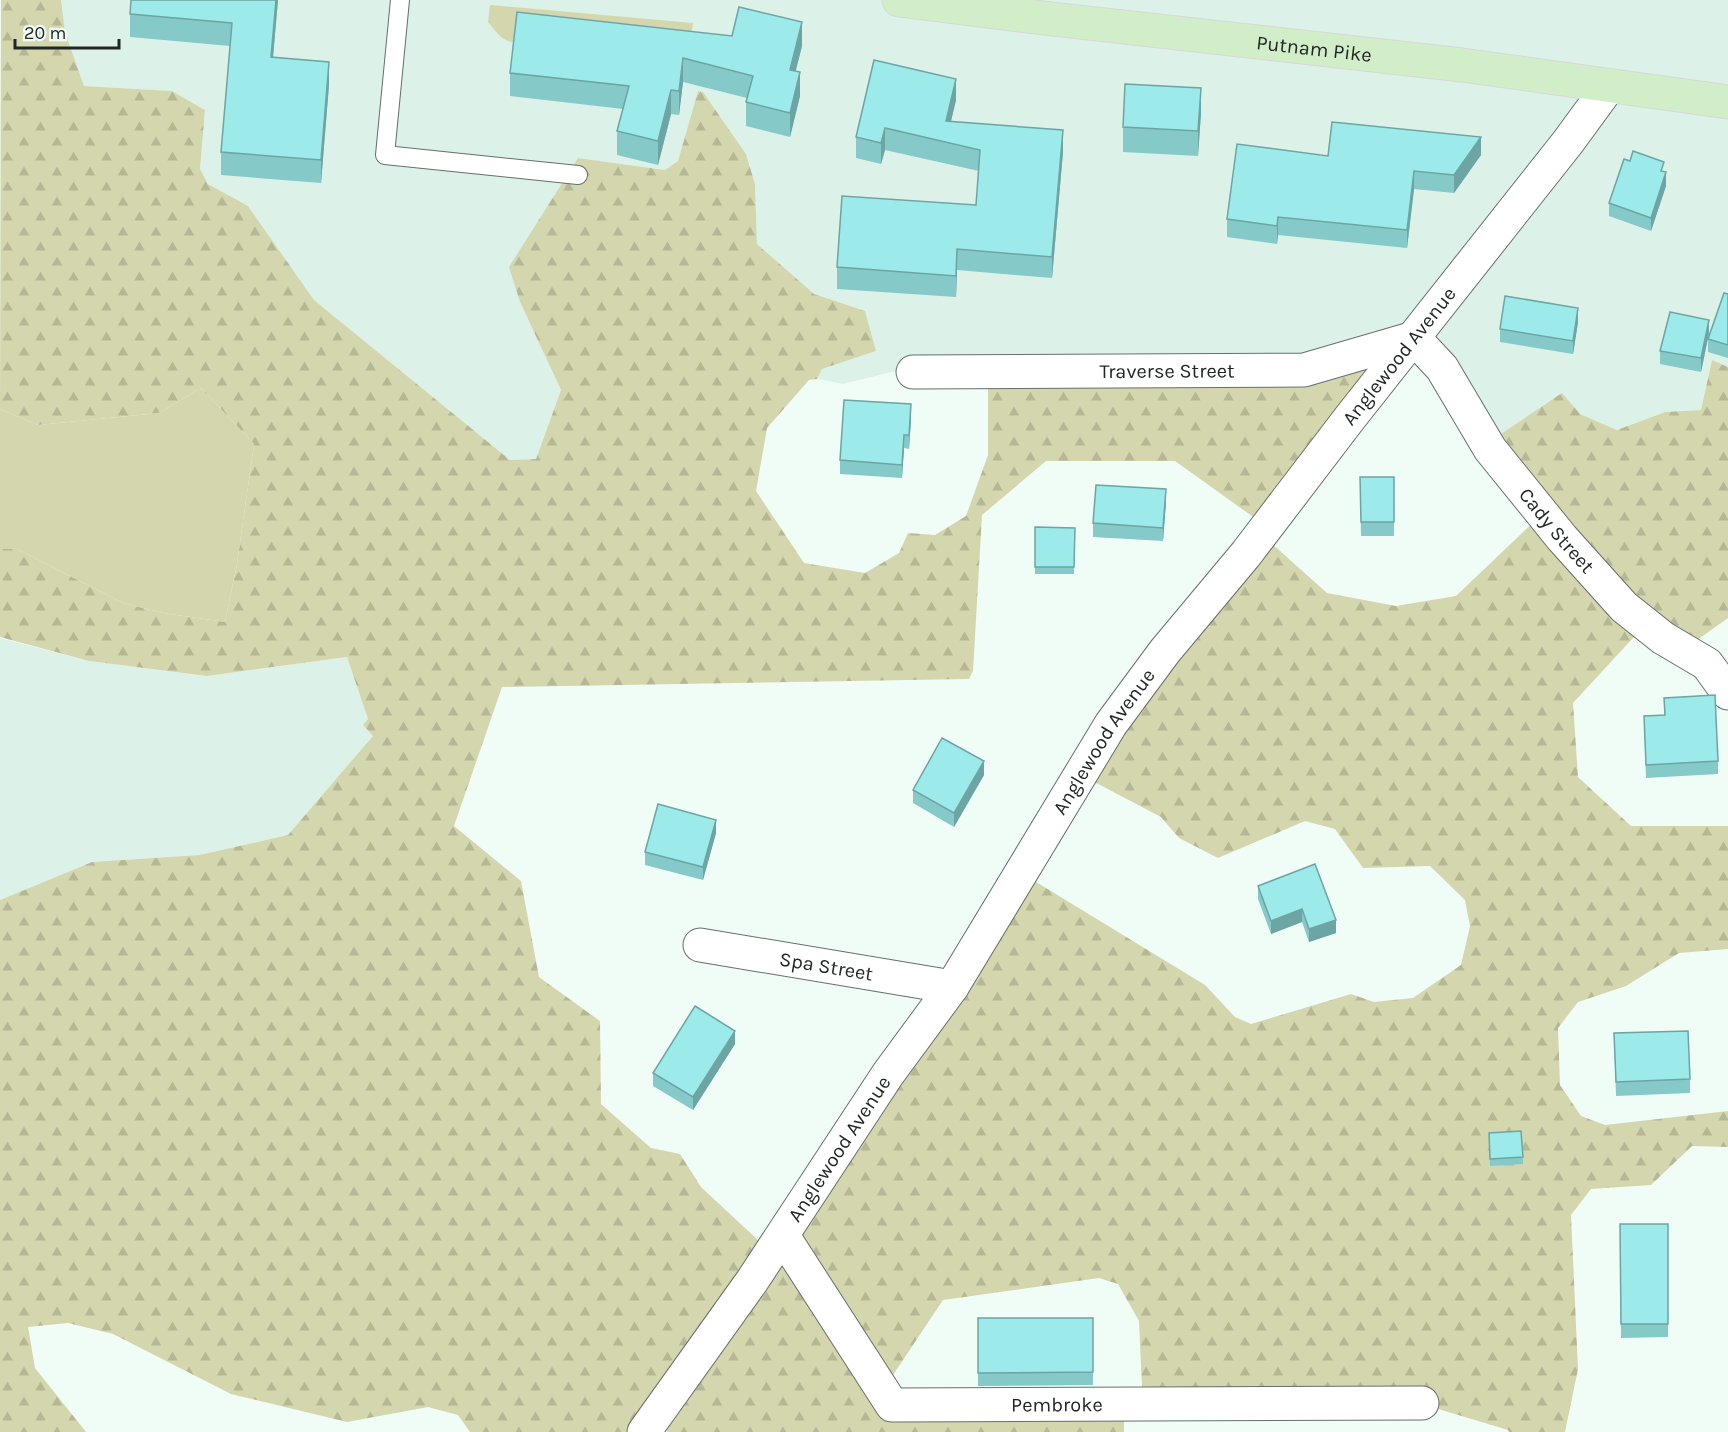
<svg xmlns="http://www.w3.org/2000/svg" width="1728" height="1432" font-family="Karla,sans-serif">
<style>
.built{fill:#dcf2e9}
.grass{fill:#d4d6ad}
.forest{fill:url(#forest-firs)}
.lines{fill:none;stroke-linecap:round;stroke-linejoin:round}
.service-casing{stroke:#64706b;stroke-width:20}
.minor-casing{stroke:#64706b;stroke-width:35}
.primary-casing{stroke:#d7d8d8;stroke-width:35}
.service{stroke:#fff;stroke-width:18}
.minor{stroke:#fff;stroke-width:33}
.primary{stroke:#d1eec8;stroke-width:33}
.wall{fill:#86c9c9}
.shaded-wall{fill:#6da4a4}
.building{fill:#9ceaea;stroke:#6da4a4;stroke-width:1.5}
.labels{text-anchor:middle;stroke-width:4.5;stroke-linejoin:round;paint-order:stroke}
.street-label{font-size:20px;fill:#212624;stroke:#f0fdf7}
</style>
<defs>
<pattern id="forest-firs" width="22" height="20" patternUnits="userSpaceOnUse" patternTransform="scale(1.5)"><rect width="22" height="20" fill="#d4d6ad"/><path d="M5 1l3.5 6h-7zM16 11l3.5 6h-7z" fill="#b6b895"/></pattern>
</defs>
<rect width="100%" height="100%" fill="#f0fdf7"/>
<g class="built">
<polygon points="61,0 1728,0 1728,367 1712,360 1701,410 1665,412 1617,430 1580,414 1489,442 1423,345 1300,364 904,369 843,384 817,379 822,369 876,351 865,311 814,295 757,244 755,184 746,154 703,92 698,91 678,161 665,170 578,158 520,302 561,390 536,459 510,460 314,300 248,206 208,184 200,169 205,110 172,91 84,86 65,32"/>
<polygon points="0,638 89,661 207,676 347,657 374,736 288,835 199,855 92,862 0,900"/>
</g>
<g class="grass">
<path d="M490 5 693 23 688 53 515 35 513 42C501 41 495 30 488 22Z"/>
<polygon points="201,388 254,444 237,564 225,622 163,613 123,603 17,549 0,549 0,409 38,425 159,413"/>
</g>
<polygon class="forest" points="1,0 61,0 65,32 84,86 172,91 205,110 200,169 208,184 248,206 314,300 510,460 536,459 561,390 520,302 509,267 578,158 665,170 678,161 698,91 703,92 746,154 755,184 757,244 814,294 865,311 876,351 822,369 817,379 809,380 767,428 756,491 804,563 865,573 899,553 908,533 935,535 966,516 988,455 988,371 1300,364 1390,341 1263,524 1175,461 1046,461 982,515 973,671 969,679 502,687 454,826 521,881 539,977 600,1021 601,1104 651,1148 680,1154 701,1187 759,1241 1023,874 1205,985 1235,1017 1251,1024 1351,994 1374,1002 1413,998 1461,965 1470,926 1465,900 1430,866 1363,868 1335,829 1305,821 1218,858 1179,838 1161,817 1083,776 1260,533 1327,593 1396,606 1456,596 1539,517 1489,442 1562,393 1580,414 1617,430 1665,412 1701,410 1712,360 1728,367 1728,618 1693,643 1645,625 1573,703 1578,777 1631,826 1728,826 1728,949 1679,953 1626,986 1578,1002 1558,1028 1560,1085 1581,1116 1605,1125 1728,1111 1728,1147 1692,1146 1651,1185 1591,1189 1571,1215 1578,1369 1565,1432 1509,1432 1508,1430 1425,1405 1143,1409 1139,1321 1118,1284 1099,1278 943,1300 879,1396 1124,1419 1124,1432 668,1432 654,1421 640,1432 470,1432 458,1415 428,1407 347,1422 231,1394 113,1334 68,1323 28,1327 35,1368 86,1432 0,1432 0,900 92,862 199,855 288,835 373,736 363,725 368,719 347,657 207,676 89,661 0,637 0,549 17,549 123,603 163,613 225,622 237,564 254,444 201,388 159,413 38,425 0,409"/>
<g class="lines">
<g class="service-casing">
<polyline id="service" points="400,0 385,155 578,175"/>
</g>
<g class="minor-casing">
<g id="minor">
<path id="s1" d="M913 372 1304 370 1414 338 1442 368 1490 449 1562 538 1624 607 1663 638 1707 664 1728 693"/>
<path id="s2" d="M700 945 952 987"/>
<path id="s3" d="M783 1236 892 1405 1422 1403"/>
<path id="s4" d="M644 1432 752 1281 888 1074 952 987 1111 724 1165 651 1246 554 1349 419 1568 142 1609 86"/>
</g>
</g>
<g class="primary-casing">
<g id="primary">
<path id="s5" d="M899 0 1052 19 1462 65 1728 102"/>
</g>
</g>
<use href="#service" class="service"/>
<use href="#minor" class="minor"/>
<use href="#primary" class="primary"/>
</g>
<g class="wall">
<polygon points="278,0 273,57 329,85 321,183 221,175 221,152 230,46 130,37 130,14"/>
<polygon points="802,46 795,71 800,96 790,137 746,126 746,102 747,98 683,82 679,115 671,114 658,165 617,155 617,131 623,109 510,96 510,73"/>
<polygon points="956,100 951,121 1063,152 1052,278 957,270 956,297 837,289 837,267 976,205 979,171 885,150 881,164 856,158 856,137"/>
<polygon points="1201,113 1198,156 1123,152 1123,127"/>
<polygon points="1481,155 1454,193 1414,189 1407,248 1278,235 1277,244 1227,237 1227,219 1328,156"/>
<polygon points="1664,171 1666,186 1651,231 1609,216 1609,203"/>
<polygon points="1728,294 1728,358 1708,352 1708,339"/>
<polygon points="1578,322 1573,354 1500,342 1500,329"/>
<polygon points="1709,333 1701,372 1660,364 1660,351"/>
<polygon points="911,418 909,449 904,448 902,478 840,474 840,460"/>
<polygon points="1360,477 1394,477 1394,536 1361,536"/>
<polygon points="1166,502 1163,541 1093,537 1093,523"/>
<polygon points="1035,527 1075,528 1074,574 1035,574"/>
<polygon points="1664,698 1718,761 1718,774 1646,778 1644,716 1664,715"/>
<polygon points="984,775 954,827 913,803 913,790"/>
<polygon points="716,833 703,880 645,865 645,852"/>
<polygon points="1315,864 1336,933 1309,942 1302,922 1271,934 1258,899 1258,886"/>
<polygon points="1614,1033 1690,1079 1690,1093 1616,1096"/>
<polygon points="735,1044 693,1110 653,1086 653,1073"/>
<polygon points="1489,1133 1523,1157 1523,1164 1490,1166"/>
<polygon points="1620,1224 1668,1224 1668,1337 1621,1338"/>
<polygon points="978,1318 1093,1318 1093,1385 978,1386"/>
</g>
<g class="shaded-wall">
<polygon points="276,0 278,0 271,80 271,57"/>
<polygon points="802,22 802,46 790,94 790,70"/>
<polygon points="683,58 683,82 679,115 679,91"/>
<polygon points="329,62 329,85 321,183 321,160"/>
<polygon points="800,72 800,96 790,137 790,113"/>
<polygon points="956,79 956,100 946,142 946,121"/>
<polygon points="1201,88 1201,113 1198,156 1198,131"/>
<polygon points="671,90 671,114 658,165 658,141"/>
<polygon points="885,128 885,150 881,164 881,143"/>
<polygon points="1063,130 1063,152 1052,278 1052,257"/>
<polygon points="1481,137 1481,155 1454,193 1454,175"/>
<polygon points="1414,171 1414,189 1407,248 1407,230"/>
<polygon points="1666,172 1666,186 1651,231 1651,218"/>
<polygon points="1278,217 1278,235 1277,244 1277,226"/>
<polygon points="957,249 957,270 956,297 956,276"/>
<polygon points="1578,308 1578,322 1573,354 1573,341"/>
<polygon points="1709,320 1709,333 1701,372 1701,358"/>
<polygon points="911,404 911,418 909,449 909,435"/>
<polygon points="904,435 904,448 902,478 902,465"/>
<polygon points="1166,489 1166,502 1163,541 1163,528"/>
<polygon points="984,761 984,775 954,827 954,813"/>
<polygon points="716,820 716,833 703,880 703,867"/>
<polygon points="1302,909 1302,922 1271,934 1271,921"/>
<polygon points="1336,920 1336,933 1309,942 1309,929"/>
<polygon points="735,1031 735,1044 693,1110 693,1097"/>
</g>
<g class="building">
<polygon points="131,0 276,0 271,57 329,62 321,160 221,152 232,23 130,14"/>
<polygon points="739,7 802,22 790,70 800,72 790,113 746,102 753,76 683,58 679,91 671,90 658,141 617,131 629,86 510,73 517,12 732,36"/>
<polygon points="874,60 956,79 946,121 1063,130 1052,257 957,249 956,276 837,267 842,196 976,205 980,150 885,128 881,143 856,137"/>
<polygon points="1125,84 1201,88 1198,131 1123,127"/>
<polygon points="1332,122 1481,137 1454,175 1414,171 1407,230 1278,217 1277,226 1227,219 1237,144 1328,156"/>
<polygon points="1633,151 1664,162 1661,171 1666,172 1651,218 1609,203 1624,159 1630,161"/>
<polygon points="1724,293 1728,294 1728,345 1708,339"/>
<polygon points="1505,296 1578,308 1573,341 1500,329"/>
<polygon points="1670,312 1709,320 1701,358 1660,351"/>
<polygon points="844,400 911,404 909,435 904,435 902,465 840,460"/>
<polygon points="1360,477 1394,477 1394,522 1361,522"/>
<polygon points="1096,485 1166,489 1163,528 1093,523"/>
<polygon points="1035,527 1075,528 1074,567 1035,567"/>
<polygon points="1715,695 1718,761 1646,765 1644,716 1665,715 1664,698"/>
<polygon points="942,738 984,761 954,813 913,790"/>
<polygon points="658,804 716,820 703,867 645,852"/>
<polygon points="1315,864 1336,920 1309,929 1302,909 1271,921 1258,886"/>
<polygon points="695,1006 735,1031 693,1097 653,1073"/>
<polygon points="1688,1031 1690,1079 1616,1082 1614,1033"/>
<polygon points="1521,1131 1523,1157 1490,1159 1489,1133"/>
<polygon points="1620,1224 1668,1224 1668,1324 1621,1324"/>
<polygon points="978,1318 1093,1318 1093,1372 978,1373"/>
</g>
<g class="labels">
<g class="street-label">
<text dy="7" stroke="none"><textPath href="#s5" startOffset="418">Putnam Pike</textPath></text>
<text dy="7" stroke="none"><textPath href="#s4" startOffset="1316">Anglewood Avenue</textPath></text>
<text dy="7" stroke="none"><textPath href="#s1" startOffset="254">Traverse Street</textPath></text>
<text dy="7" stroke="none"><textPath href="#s1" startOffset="746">Cady Street</textPath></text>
<text dy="7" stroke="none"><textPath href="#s4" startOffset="830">Anglewood Avenue</textPath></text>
<text dy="7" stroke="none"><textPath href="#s2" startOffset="128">Spa Street</textPath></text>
<text dy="7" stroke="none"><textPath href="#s4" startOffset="344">Anglewood Avenue</textPath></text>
<text dy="7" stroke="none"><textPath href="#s3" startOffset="366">Pembroke</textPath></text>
</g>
</g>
<path d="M15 39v9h104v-9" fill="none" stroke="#212624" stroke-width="3"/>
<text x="24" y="39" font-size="18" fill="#212624" stroke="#f0fdf7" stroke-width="4.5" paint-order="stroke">20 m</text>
</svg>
